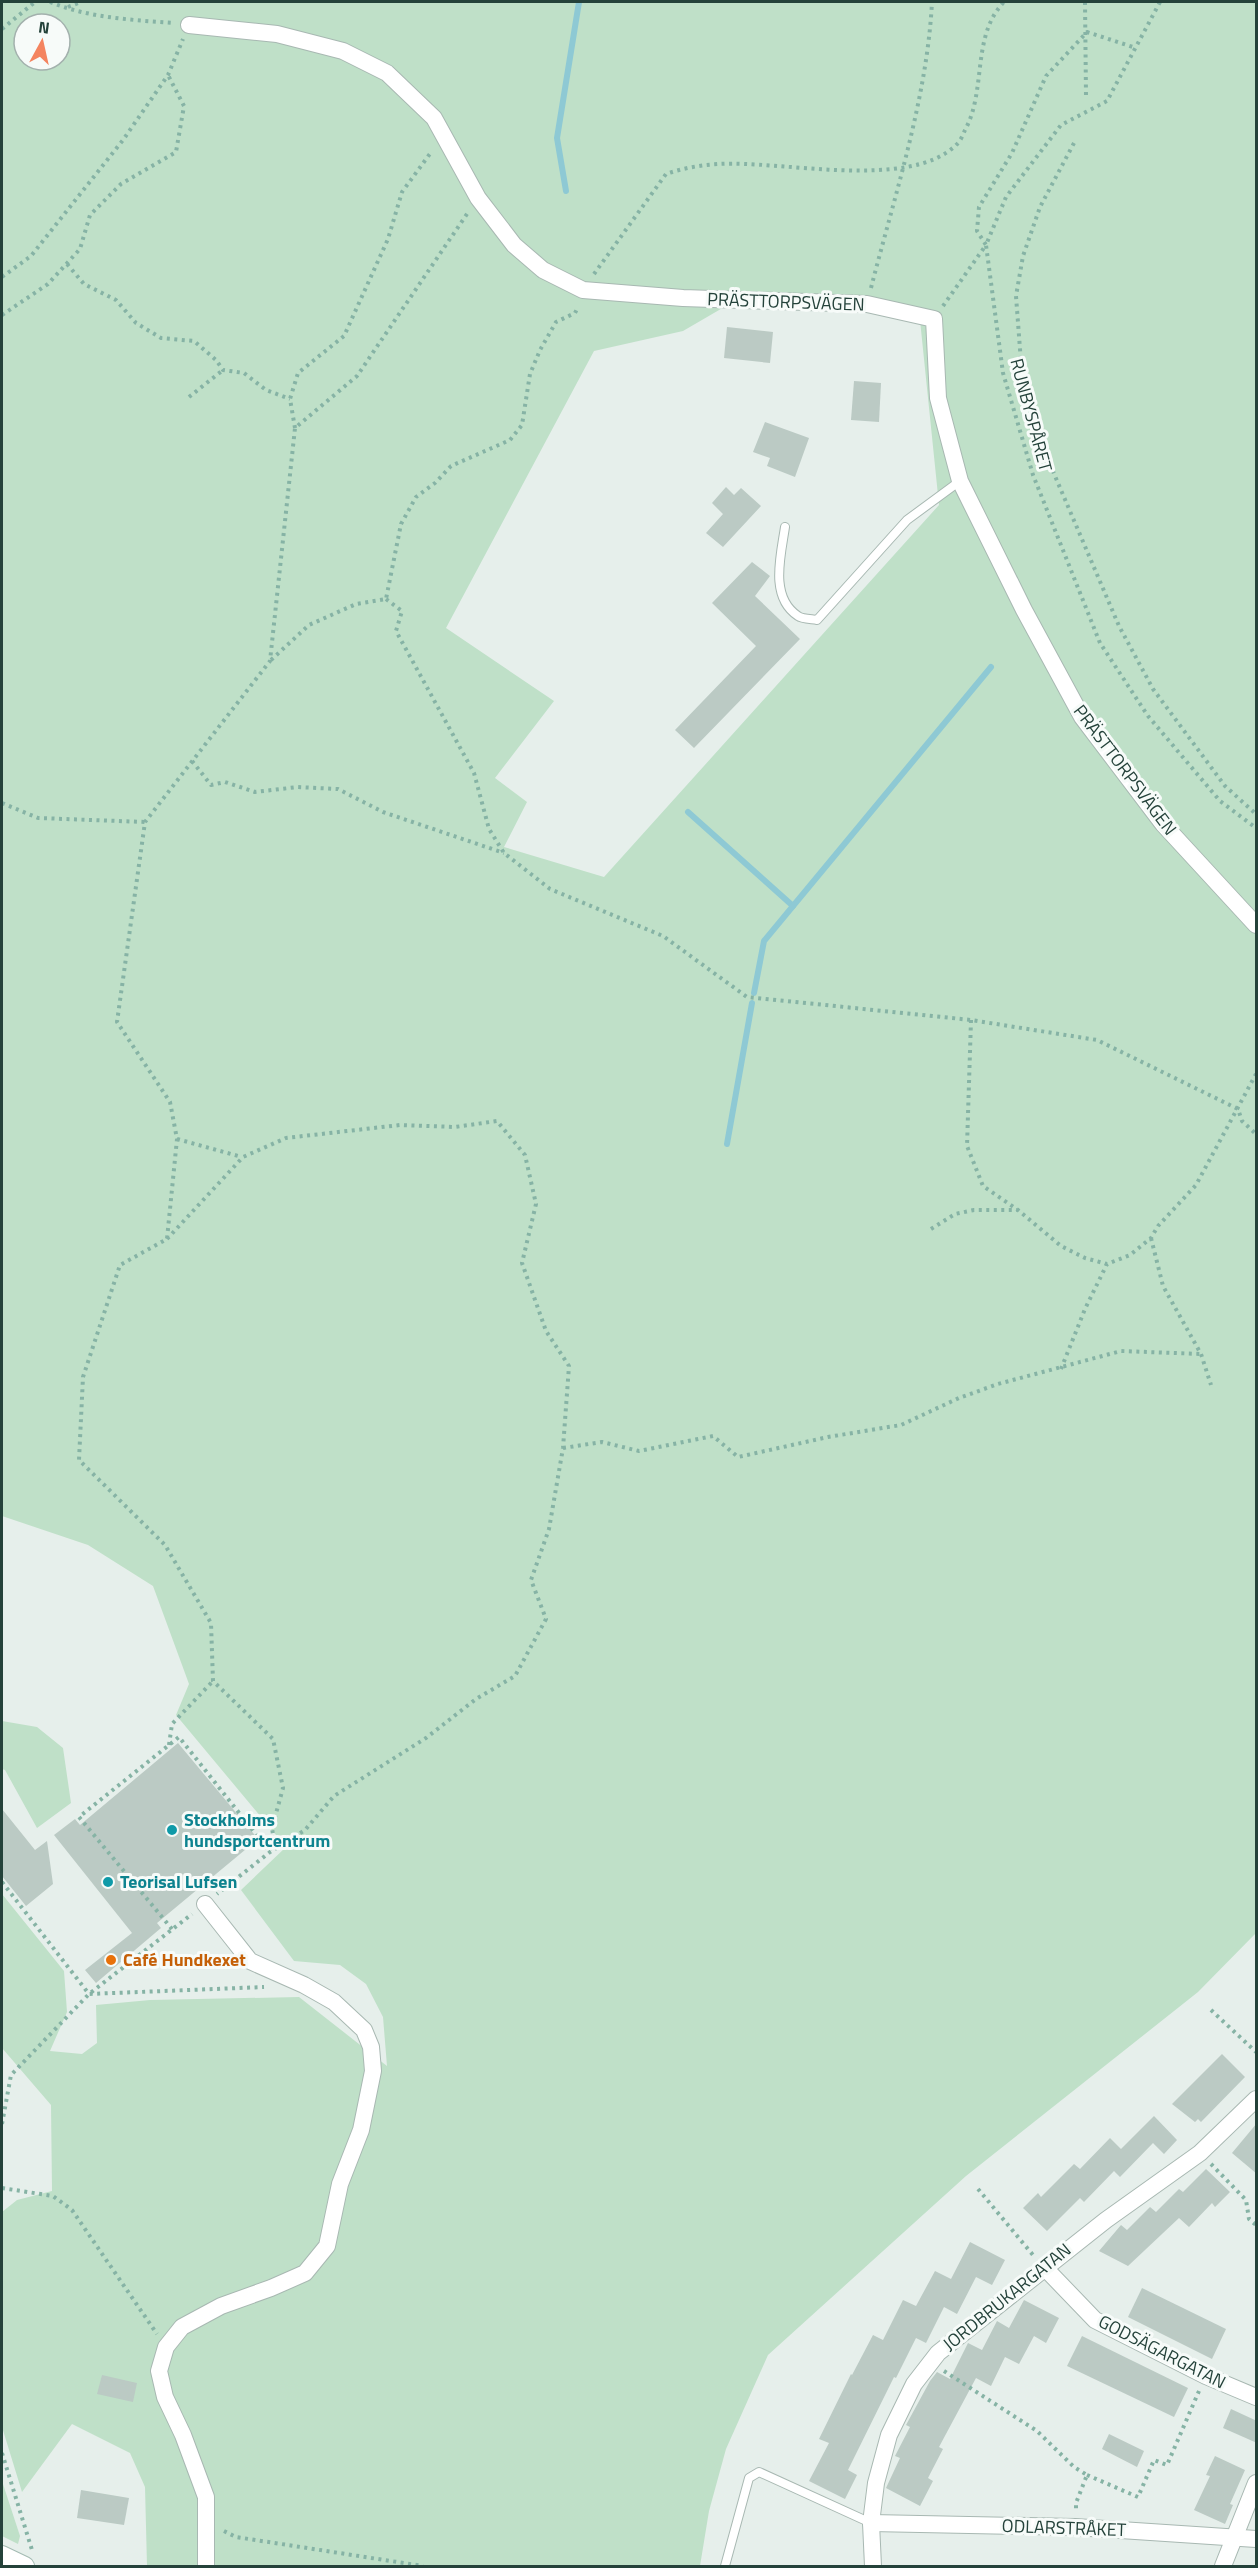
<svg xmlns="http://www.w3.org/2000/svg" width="1258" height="2568" font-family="'Titillium Web',sans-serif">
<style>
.green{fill:#bfe0c8;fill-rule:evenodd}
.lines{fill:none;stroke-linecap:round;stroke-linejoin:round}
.stream{stroke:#8ec9d4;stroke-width:6}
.building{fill:#bbcac4}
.lane-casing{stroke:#a8b8b2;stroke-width:10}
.street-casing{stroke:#a8b8b2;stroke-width:18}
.secondary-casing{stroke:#a4bbb3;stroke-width:20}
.path{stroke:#86b3a5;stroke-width:4;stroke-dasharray:3 4.5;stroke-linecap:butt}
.lane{stroke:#fff;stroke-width:8}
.street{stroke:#fff;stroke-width:16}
.secondary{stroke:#fff;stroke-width:18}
.culture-dot{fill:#0f9aa8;stroke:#f7fbf9;stroke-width:2}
.food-dot{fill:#e8710a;stroke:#f7fbf9;stroke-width:2}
.labels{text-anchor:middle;stroke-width:6;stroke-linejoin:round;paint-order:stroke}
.street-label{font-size:18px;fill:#24423a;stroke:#f7fbf9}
.culture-label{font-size:18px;font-weight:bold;fill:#0d838f;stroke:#f7fbf9;text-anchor:start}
.food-label{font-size:18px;font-weight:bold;fill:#c56008;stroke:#f7fbf9;text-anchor:start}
</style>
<rect width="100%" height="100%" fill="#e6efeb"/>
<g class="green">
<path d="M2 2H1256V1933L1198 1992 966 2176 768 2355 726 2449 709 2511 700 2566H147L145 2487 130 2453 72 2424 22 2492 2 2427V2212L17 2200 52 2191 51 2105 2 2048V1894L64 1971 67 2012 50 2051 82 2054 97 2043 96 2005 150 2000 299 1997 387 2066 383 2017 366 1984 340 1965 294 1961 241 1890 286 1847 176 1715 189 1684 153 1586 88 1545 2 1516ZM24 24H60V60H24ZM726 306 867 307 920 320 939 505 604 877 504 847 527 802 495 778 554 701 446 628 594 351 683 331Z"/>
<polygon points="2,1721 37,1727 63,1748 71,1803 37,1828 5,1770 2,1769"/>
<polygon points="2,2481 20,2536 18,2544 2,2536"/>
</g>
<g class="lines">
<g class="stream">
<polyline points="566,191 557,138 579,2"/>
<polyline points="688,812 793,906"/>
<polyline points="754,993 764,941 991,667"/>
<polyline points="727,1144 752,1003"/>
</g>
</g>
<g class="building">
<polygon points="727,327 773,332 770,363 724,358"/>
<polygon points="854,381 881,383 879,422 851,420"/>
<polygon points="765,422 809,438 795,477 767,466 770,458 753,452"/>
<polygon points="726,487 734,495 741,488 761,506 723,547 706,533 723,514 712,503"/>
<polygon points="752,562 770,576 755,596 800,639 694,748 675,730 756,646 712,603"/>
<polygon points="178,1743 258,1839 157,1923 161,1928 96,1983 85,1970 132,1933 54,1835 75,1819 80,1825"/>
<polygon points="2,1809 35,1850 47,1841 53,1884 26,1906 2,1876"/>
<polygon points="1222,2054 1245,2077 1201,2122 1198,2119 1195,2122 1172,2104"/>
<polygon points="1154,2116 1177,2140 1164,2154 1153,2143 1120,2177 1114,2171 1084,2202 1080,2198 1047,2231 1023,2208 1038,2193 1041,2197 1074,2164 1080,2169 1110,2138 1121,2149"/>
<polygon points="1257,2123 1257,2174 1232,2153"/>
<polygon points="1206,2169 1230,2192 1215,2207 1212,2203 1189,2227 1179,2218 1128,2266 1099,2251 1121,2225 1127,2230 1150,2207 1156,2212 1179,2189 1183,2192"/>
<polygon points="970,2242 1005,2260 992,2285 976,2277 957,2314 944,2307 926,2343 916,2338 896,2378 894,2377 848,2470 857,2475 845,2499 809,2481 829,2443 819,2439 851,2374 852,2375 873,2335 883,2340 903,2300 916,2306 935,2271 951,2279"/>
<polygon points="1142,2288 1226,2329 1212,2359 1128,2317"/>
<polygon points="1024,2300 1059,2318 1046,2343 1034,2336 1019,2364 1005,2357 991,2386 976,2378 939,2447 943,2449 928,2478 933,2481 920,2506 886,2488 900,2458 895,2456 910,2427 906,2425 930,2381 937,2372 950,2379 968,2343 982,2350 997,2321 1009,2328"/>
<polygon points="1082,2336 1188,2388 1174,2417 1067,2366"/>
<polygon points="102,2375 137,2383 133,2402 97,2394"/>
<polygon points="1231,2409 1257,2421 1257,2443 1223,2428"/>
<polygon points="1109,2434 1144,2451 1137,2467 1102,2449"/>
<polygon points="1215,2456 1245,2470 1230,2504 1233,2505 1225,2524 1194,2510 1210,2476 1206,2475"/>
<polygon points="81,2490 129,2498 124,2525 77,2518"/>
</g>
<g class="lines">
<g class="lane-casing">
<g id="lane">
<path d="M785 527C781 555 769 597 798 616 802 619 811 619 817 620L907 520 960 481"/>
<polyline points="725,2566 749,2478 759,2472 871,2523"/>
</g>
</g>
<g class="street-casing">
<g id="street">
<polyline points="189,25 277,34 343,51 387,73 434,118 478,198 514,245 543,270 583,290 683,298 867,304 934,319 938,398 960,481 1024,610 1082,717 1163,824 1256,925"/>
<polyline points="205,1904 250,1961 304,1985 334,2002 364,2030 371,2047 373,2071 361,2130 340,2184 327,2246 305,2273 271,2288 221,2306 182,2327 166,2347 159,2371 165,2397 183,2435 206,2497 206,2566"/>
<polyline points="1044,2267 1095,2320 1206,2376 1256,2397"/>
<polyline points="871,2523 1075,2527 1256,2539"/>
<polyline points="873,2566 871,2523 876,2483 889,2435 914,2384 938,2353 1106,2220 1200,2153 1256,2099"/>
<polyline points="1223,2566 1256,2483"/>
</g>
</g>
<g class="secondary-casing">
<polyline id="secondary" points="2,2555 25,2566"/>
</g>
<g class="path">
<path d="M50 2C89 18 133 20 174 23"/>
<polyline points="1085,2 1086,96"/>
<polyline points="1160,2 1107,101 1061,125 1006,197 986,245 1003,373 1033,475 1100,643 1148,716 1220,801 1256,828"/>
<polyline points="68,7 81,2"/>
<polyline points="2,29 35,2"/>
<polyline points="1074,143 1040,207 1023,256 1016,296 1023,389 1052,469 1119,626 1153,689 1225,786 1256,814"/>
<polyline points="67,264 84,284 116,300 136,323 161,338 194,341 216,360 223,370 244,373 266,390 290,399"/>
<path d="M594 274 666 174C683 168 701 165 719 164 780 160 909 191 956 145 960 142 963 135 965 130 987 90 971 36 1004 2"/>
<polyline points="2,277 31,256 123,140 168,75 183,39"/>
<path d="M871 288C895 194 927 98 932 2"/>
<polyline points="943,306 986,245 977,231 979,207 1012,153 1046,76 1087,32 1136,48"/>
<polyline points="2,315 48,284 80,249 90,215 121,184 176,152 184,106 168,75"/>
<polyline points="189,397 223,370"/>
<polyline points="295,428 290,399 298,373 344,336 388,239 402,192 432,151"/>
<polyline points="386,599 402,611 396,631 474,773 489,829 504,853 550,889 663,936 747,997 971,1020 1097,1040 1238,1109 1242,1121 1256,1134"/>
<polyline points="271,660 309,625 356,604 386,599 401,524 416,497 435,483 451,466 510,440 522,425 530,374 540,350 556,322 575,313 578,307"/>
<polyline points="192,761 211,785 225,782 255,792 298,787 338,789 383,812 504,853"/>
<polyline points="2,803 38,818 145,822"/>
<polyline points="971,1020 967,1146 983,1186 1018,1210 1061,1246 1085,1258 1107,1264 1130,1255 1151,1238 1158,1226 1196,1185 1256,1074"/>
<polyline points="177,1139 242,1157"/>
<polyline points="931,1229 955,1214 974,1210 1017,1210"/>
<polyline points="1151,1238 1163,1286 1201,1354 1211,1385"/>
<polyline points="167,1239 243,1157 286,1138 400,1125 455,1127 497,1121 525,1155 536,1204 522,1263 546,1331 569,1366 563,1448 549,1529 531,1580 546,1619 515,1676 476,1699 426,1738 334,1796 305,1830 270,1852 217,1894"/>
<polyline points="1061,1369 1085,1309 1107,1264"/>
<polyline points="563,1448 602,1442 639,1451 713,1436 738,1457 828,1437 901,1425 959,1398 998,1384 1121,1351 1201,1354"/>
<polyline points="169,1745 172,1724 213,1681"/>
<polyline points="275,1848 272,1828 283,1788 273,1739 213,1681 211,1623 165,1545 79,1460 83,1377 120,1265 167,1239 177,1139 170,1102 117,1022 145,822 270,661 295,428 357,376 469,211"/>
<polyline points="2,1882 89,1994 264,1987"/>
<polyline points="172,1929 79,1817 179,1737 270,1852"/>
<polyline points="1211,2010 1256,2052"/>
<polyline points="2,2124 11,2075 89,1994 192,1914"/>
<polyline points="1211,2164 1246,2200 1249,2219 1256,2225"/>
<polyline points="2,2188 53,2196 72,2210 157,2334"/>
<polyline points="978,2189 1033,2255"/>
<polyline points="944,2371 1037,2431 1074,2467 1087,2475 1076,2503 1076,2510"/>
<polyline points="2,2453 32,2550"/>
<polyline points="1087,2475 1138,2497 1154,2460 1167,2465 1199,2391"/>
<polyline points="224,2531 236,2537 423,2566"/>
</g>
<use href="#lane" class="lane"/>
<use href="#street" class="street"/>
<use href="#secondary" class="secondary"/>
</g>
<g class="culture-dot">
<circle cx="172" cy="1830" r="6"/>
<circle cx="108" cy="1882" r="6"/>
</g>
<circle class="food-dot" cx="111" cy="1960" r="6"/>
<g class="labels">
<g class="street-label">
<text transform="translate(786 302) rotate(2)" y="6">PRÄSTTORPSVÄGEN</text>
<text transform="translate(1031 415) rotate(75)" y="6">RUNBYSPÅRET</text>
<text transform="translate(1125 770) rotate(53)" y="6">PRÄSTTORPSVÄGEN</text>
<text transform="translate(1007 2297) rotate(-39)" y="6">JORDBRUKARGATAN</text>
<text transform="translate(1162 2352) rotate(27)" y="6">GODSÄGARGATAN</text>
<text transform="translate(1064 2528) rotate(2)" y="6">ODLARSTRÅKET</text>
</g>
<g class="culture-label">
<text x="184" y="1826">Stockholms<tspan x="184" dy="21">hundsportcentrum</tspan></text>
<text x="120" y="1888">Teorisal Lufsen</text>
</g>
<g class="food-label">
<text x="123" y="1966">Café Hundkexet</text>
</g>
</g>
<rect width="1258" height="2568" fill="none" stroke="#24423a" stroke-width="6"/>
<g transform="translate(42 42) rotate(8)"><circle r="28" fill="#f7fbf9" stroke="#a3b1ad" stroke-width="1.5"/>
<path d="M0-4.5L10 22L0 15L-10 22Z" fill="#f4845f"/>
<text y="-9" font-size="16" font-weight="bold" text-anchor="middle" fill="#24423a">N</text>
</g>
</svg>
